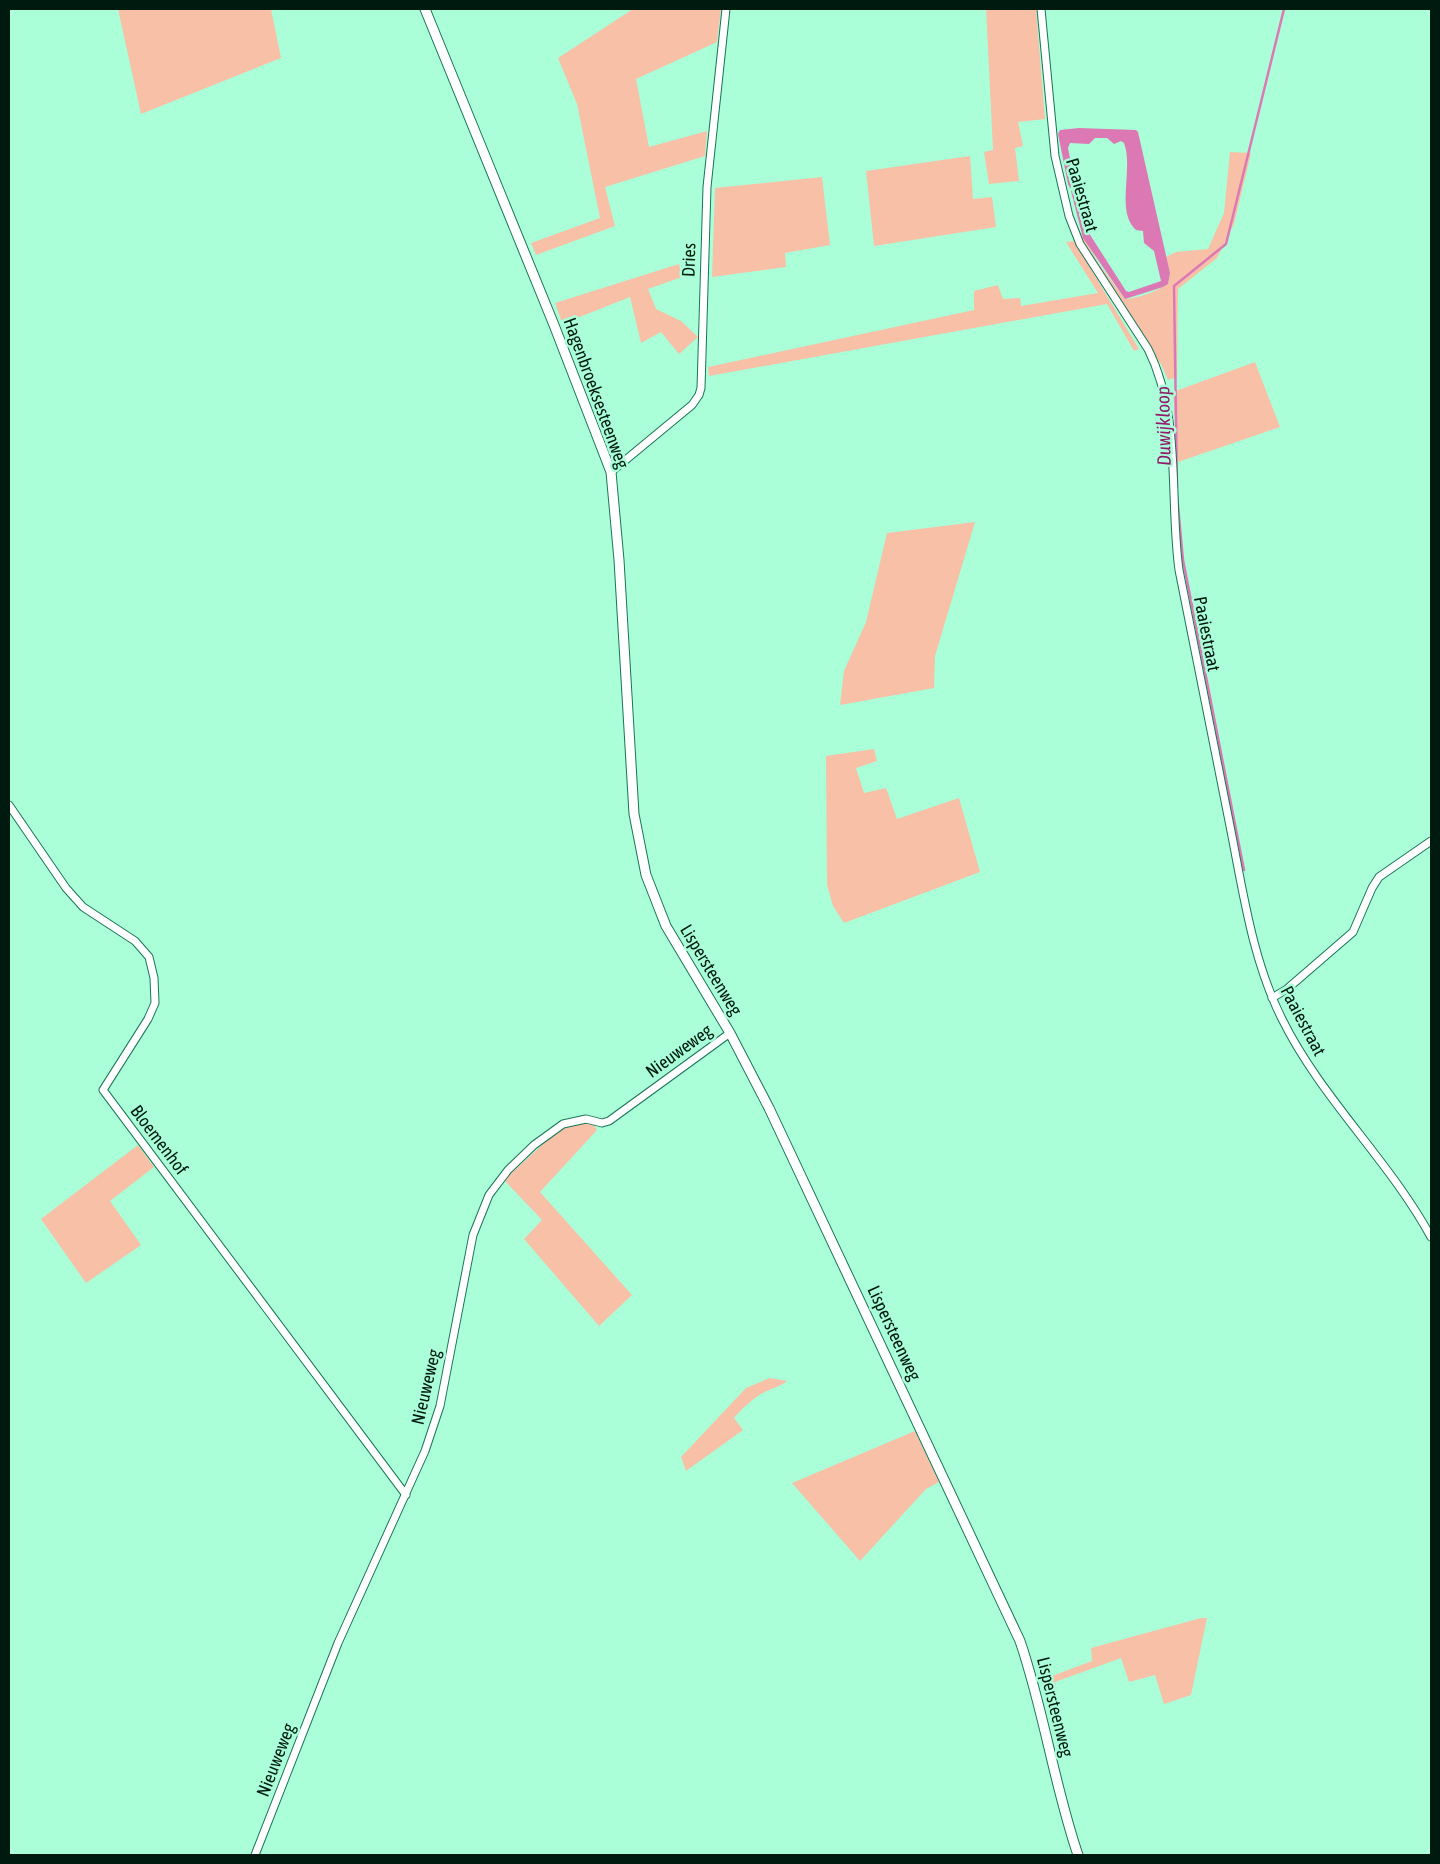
<svg xmlns="http://www.w3.org/2000/svg" width="1440" height="1864" font-family="'Asap Condensed',sans-serif">
<style>
.green{fill:#f7c0a7}
.water{fill:#dc79b4}
.lines{fill:none;stroke-linecap:round;stroke-linejoin:round}
.stream{stroke:#dc79b4;stroke-width:2.5}
.minor-casing{stroke:#1a7556;stroke-width:9}
.tertiary-casing{stroke:#1a7556;stroke-width:11}
.minor{stroke:#fff;stroke-width:7}
.tertiary{stroke:#fff;stroke-width:9}
.labels{text-anchor:middle;stroke-width:5;stroke-linejoin:round;paint-order:stroke}
.street-label{font-size:18px;fill:#011a10;stroke:#aaffd9}
.water-label{font-size:19px;font-style:italic;fill:#911a6b;stroke:#aaffd9}
</style>
<rect width="100%" height="100%" fill="#aaffd9"/>
<g class="green">
<polygon points="118,9 271,9 281,58 141,114"/>
<polygon points="633,9 721,9 717,42 636,79 649,147 707,131 705,156 605,187 615,226 536,255 531,243 600,218 577,104 558,58"/>
<polygon points="986,9 1036,9 1045,119 1018,122 1023,146 1015,148 1019,181 989,184 984,152 993,150"/>
<path d="M1230 152 1251 153 1234 224 1217 258 1178 289 1177 377 1168 380 1162 366 1083 245 1076 225 1099 264 1125 299C1139 298 1155 292 1168 284L1170 273 1166 257 1176 252 1208 249 1224 213Z"/>
<polygon points="970,156 973,199 992,197 996,227 874,246 866,171"/>
<polygon points="822,177 830,245 785,253 786,267 712,277 715,188"/>
<polygon points="1074,241 1139,349 1134,351 1107,304 709,376 708,367 974,310 974,291 998,285 1003,299 1020,298 1021,306 1098,293 1066,242"/>
<polygon points="679,264 682,277 648,289 656,309 681,321 698,337 679,354 661,332 641,343 630,297 567,322 561,320 555,303"/>
<polygon points="1255,362 1280,427 1178,462 1173,392"/>
<polygon points="975,522 935,656 934,688 840,705 844,671 866,622 887,533"/>
<polygon points="874,749 877,761 856,768 864,793 886,788 897,819 959,798 980,872 844,923 833,906 827,885 826,756"/>
<polygon points="582,1121 592,1123 597,1130 540,1192 632,1295 599,1326 524,1239 542,1220 504,1180 556,1132"/>
<polygon points="138,1145 154,1167 110,1201 141,1245 86,1283 41,1219"/>
<path d="M770 1378 787 1381C781 1386 776 1387 769 1390 756 1395 743 1408 734 1418L743 1430 686 1471 681 1457 746 1388Z"/>
<polygon points="915,1431 939,1482 926,1489 860,1561 792,1483"/>
<polygon points="1201,1618 1207,1618 1191,1695 1164,1704 1155,1675 1129,1682 1121,1658 1055,1682 1059,1702 1051,1705 1044,1679 1092,1661 1091,1648"/>
</g>
<path class="water" d="M1079 128 1136 130 1138 132 1170 273 1168 284 1163 287 1125 299 1083 238 1071 191 1079 190 1087 230 1126 291 1129 292 1161 281 1154 251 1144 243 1143 231 1136 230C1115 211 1134 169 1124 143L1121 141 1114 144 1107 138H1095L1089 144 1070 143 1068 148 1075 184 1078 186 1070 188 1068 184 1058 134 1060 130Z"/>
<g class="lines">
<g class="stream">
<polyline points="1177,487 1174,286 1226,244 1284,9"/>
<polyline points="1177,495 1183,560 1244,870"/>
</g>
<g class="minor-casing">
<g id="minor">
<path d="M1041 9 1055 156 1069 216 1080 244 1148 349C1182 417 1169 497 1179 570 1196 655 1213 741 1230 826 1243 891 1252 959 1282 1019 1321 1098 1389 1160 1431 1237"/>
<polyline points="611,472 692,405 699,395 701,388 707,187 726,9"/>
<polyline points="9,805 66,888 83,907 135,941 149,957 154,978 155,1003 148,1019 103,1090 406,1495"/>
<polyline points="1272,998 1287,989 1353,932 1372,888 1379,877 1431,841"/>
<polyline points="255,1855 338,1643 425,1451 440,1406 473,1235 489,1195 508,1170 534,1145 563,1124 586,1119 602,1123 609,1121 730,1033"/>
</g>
</g>
<g class="tertiary-casing">
<path id="tertiary" d="M425 9 554 325 611 472 619 560 634 814 646 875 666 926 730 1033 769 1108 1020 1641C1044 1711 1054 1785 1078 1855"/>
</g>
<use href="#minor" class="minor"/>
<use href="#tertiary" class="tertiary"/>
</g>
<g class="labels">
<g class="street-label">
<text transform="translate(1082 195) rotate(74)" y="6">Paaiestraat</text>
<text transform="translate(689 260) rotate(-88)" y="6">Dries</text>
<text transform="translate(596 393) rotate(70)" y="6">Hagenbroeksesteenweg</text>
<text transform="translate(1207 634) rotate(79)" y="6">Paaiestraat</text>
<text transform="translate(711 970) rotate(59)" y="6">Lispersteenweg</text>
<text transform="translate(1303 1021) rotate(62)" y="6">Paaiestraat</text>
<text transform="translate(679 1051) rotate(-36)" y="6">Nieuweweg</text>
<text transform="translate(159 1140) rotate(53)" y="6">Bloemenhof</text>
<text transform="translate(894 1333) rotate(65)" y="6">Lispersteenweg</text>
<text transform="translate(426 1387) rotate(-77)" y="6">Nieuweweg</text>
<text transform="translate(1055 1707) rotate(76)" y="6">Lispersteenweg</text>
<text transform="translate(276 1760) rotate(-69)" y="6">Nieuweweg</text>
</g>
<g class="water-label">
<text transform="translate(1163 426) rotate(-91)" y="7">Duwijkloop</text>
</g>
</g>
<rect width="1440" height="1864" fill="none" stroke="#011a10" stroke-width="20"/>
</svg>
